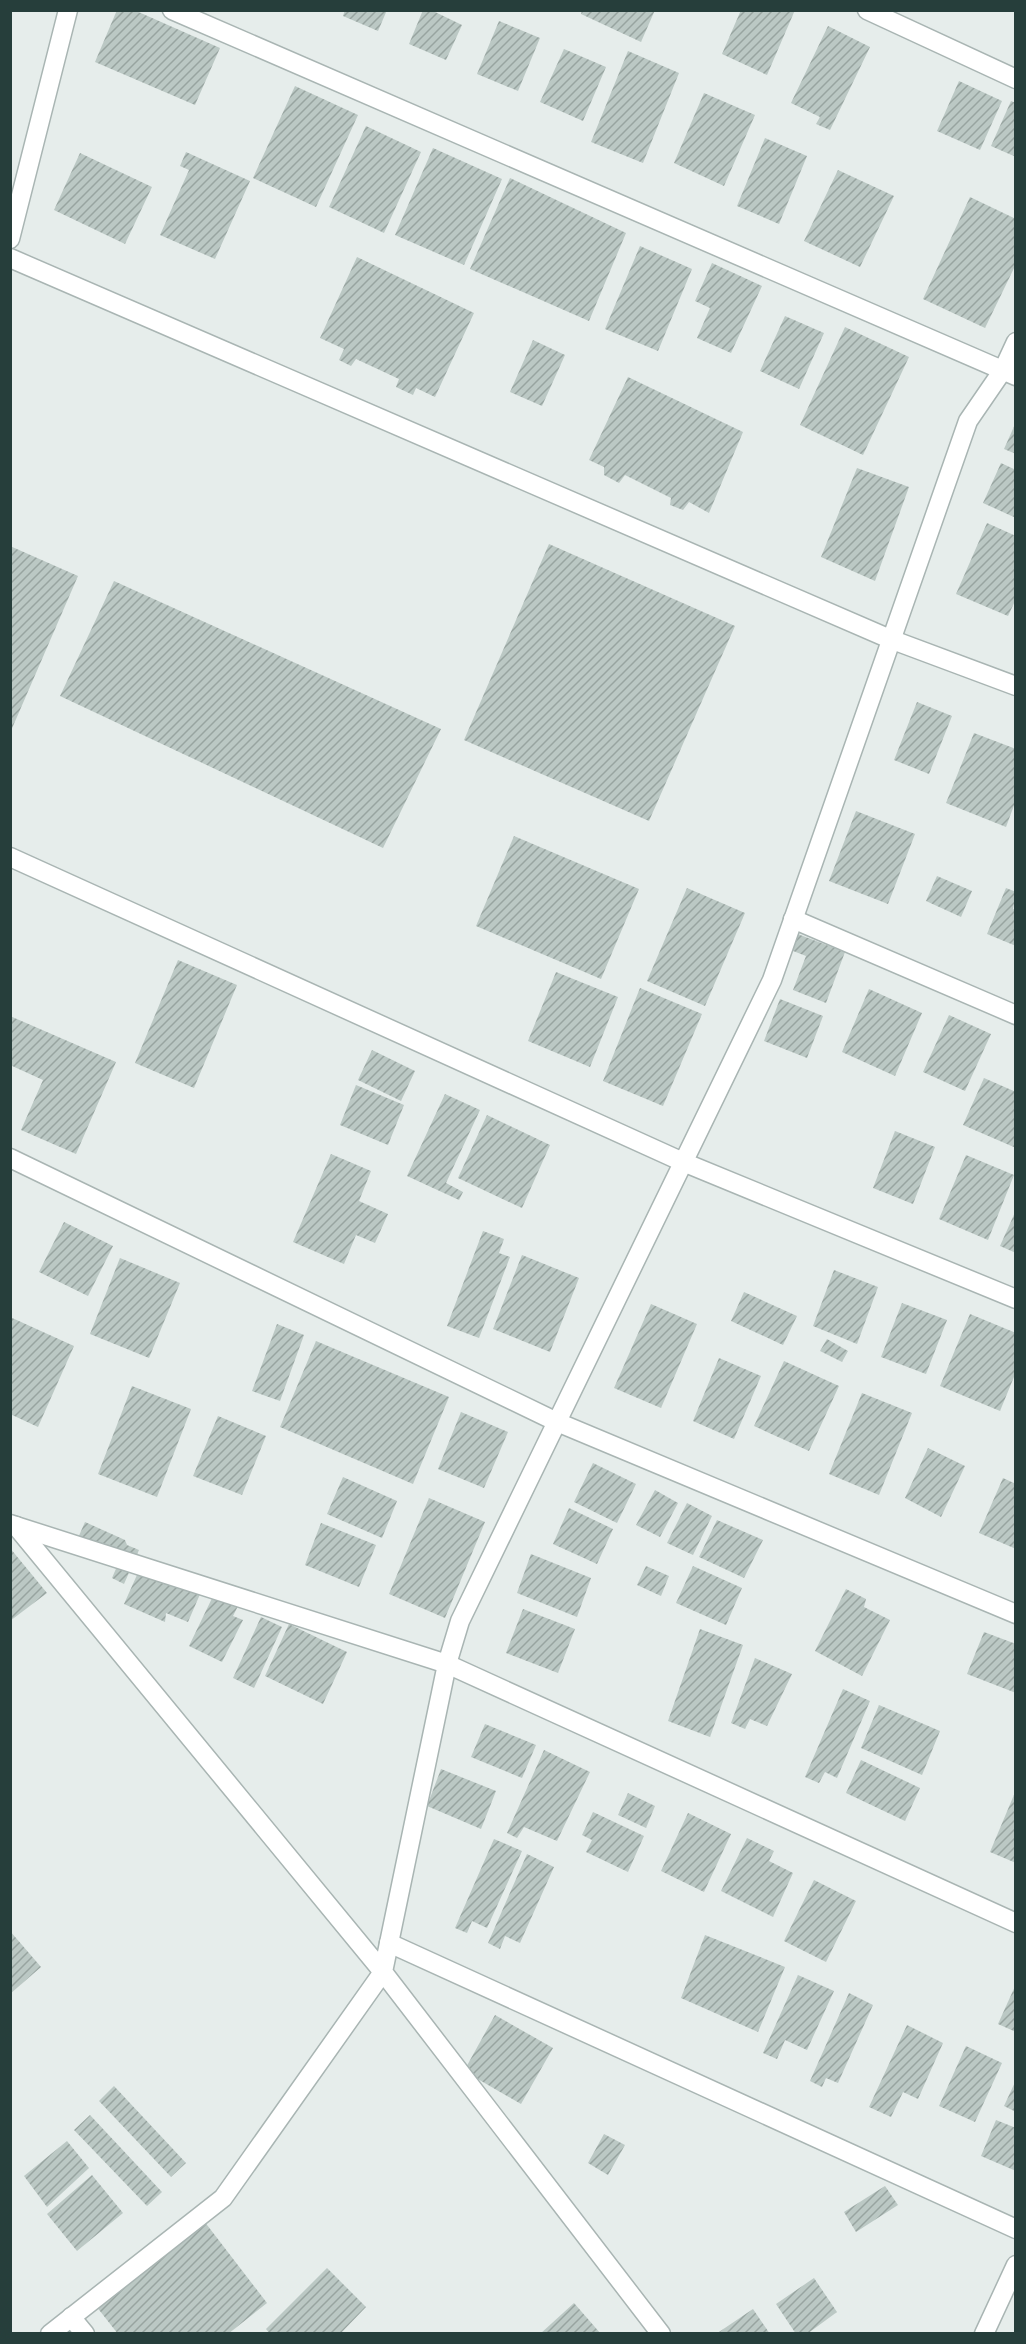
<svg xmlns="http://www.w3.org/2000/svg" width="1026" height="2344" font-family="'Sofia Sans Condensed',sans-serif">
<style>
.building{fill:url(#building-hatch)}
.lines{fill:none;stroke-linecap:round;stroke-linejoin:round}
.minor-casing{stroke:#a9b5b3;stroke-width:21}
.minor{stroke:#fff;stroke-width:18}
</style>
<defs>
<pattern id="building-hatch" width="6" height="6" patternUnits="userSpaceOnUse" patternTransform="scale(1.5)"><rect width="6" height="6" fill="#bbc8c4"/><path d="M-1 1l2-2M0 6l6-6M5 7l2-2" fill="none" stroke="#98a4a0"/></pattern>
</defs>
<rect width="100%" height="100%" fill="#e6edeb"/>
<g class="building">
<polygon points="117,10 134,10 220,48 195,105 95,62"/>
<polygon points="345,10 387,10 378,31 343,16"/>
<polygon points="423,10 431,10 462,25 446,60 409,44"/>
<polygon points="582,10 655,10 641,42 581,14"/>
<polygon points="741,10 795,10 767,75 722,54"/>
<polygon points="499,21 540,38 518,91 477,74"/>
<polygon points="828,26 870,47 830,130 816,124 820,117 791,103"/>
<polygon points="564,49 606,67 583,121 540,102"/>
<polygon points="628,51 679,73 643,163 591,142"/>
<polygon points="959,81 1002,101 980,150 937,131"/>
<polygon points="295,86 358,115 316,207 253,178"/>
<polygon points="704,93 755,115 724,186 674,163"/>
<polygon points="1011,101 1016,103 1016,157 991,146"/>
<polygon points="366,126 421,152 384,233 329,207"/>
<polygon points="765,138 807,156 779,224 737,206"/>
<polygon points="433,148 502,179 464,265 395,235"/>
<polygon points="186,152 250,181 215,259 160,235 189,170 180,166"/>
<polygon points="80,153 152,187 125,244 54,210"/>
<polygon points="838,170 894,196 860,267 804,241"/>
<polygon points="510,178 626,233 589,321 470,269"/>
<polygon points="970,197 1016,219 1016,264 985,328 923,299"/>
<polygon points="640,246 692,269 658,351 605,329"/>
<polygon points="357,257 474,313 435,397 416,388 413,395 396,387 399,379 356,359 351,366 339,360 344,349 320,338"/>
<polygon points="712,263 762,286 731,353 697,338 710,308 695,301"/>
<polygon points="785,316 824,333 799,389 760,371"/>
<polygon points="845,327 909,357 863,455 800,425"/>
<polygon points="533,340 565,355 542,406 510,392"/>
<polygon points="628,377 743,432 709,513 689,502 683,510 670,505 671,498 625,475 619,483 604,475 604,467 589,460"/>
<polygon points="1016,422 1016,454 1004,449"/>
<polygon points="1001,463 1016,470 1016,518 983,503"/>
<polygon points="857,468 909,487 875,581 821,557"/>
<polygon points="987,523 1016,536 1016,599 1008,616 956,594"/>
<polygon points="549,544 735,626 649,821 464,740"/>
<polygon points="10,546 78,576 10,733"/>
<polygon points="114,581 441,729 383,848 60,696"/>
<polygon points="917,702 952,716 929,774 894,760"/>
<polygon points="974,733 1016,749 1016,800 1006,827 946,803"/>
<polygon points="856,811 915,834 888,904 829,881"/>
<polygon points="514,836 639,889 601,979 476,926"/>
<polygon points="937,876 972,891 961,917 926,901"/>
<polygon points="687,888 745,913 705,1006 647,981"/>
<polygon points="1006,888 1016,892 1013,909 1016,910 1016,946 987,934"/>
<polygon points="795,933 845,952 826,1003 793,990 806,956 788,949"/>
<polygon points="178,960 237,985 194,1088 135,1063"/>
<polygon points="556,972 618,997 590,1067 528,1041"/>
<polygon points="640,988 702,1014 663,1106 603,1081"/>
<polygon points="869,989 922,1013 895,1076 842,1052"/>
<polygon points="780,999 823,1016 807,1058 764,1041"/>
<polygon points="949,1015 991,1034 965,1091 923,1072"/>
<polygon points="10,1016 116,1062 76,1154 21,1130 43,1080 10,1065"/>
<polygon points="372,1050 415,1071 401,1101 358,1080"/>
<polygon points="984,1078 1016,1092 1016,1148 963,1125"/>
<polygon points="356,1085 404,1105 388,1145 340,1125"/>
<polygon points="445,1094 480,1110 446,1183 463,1192 459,1200 407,1176"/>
<polygon points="487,1115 550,1145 522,1208 458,1178"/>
<polygon points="895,1131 935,1147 913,1204 873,1188"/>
<polygon points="331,1154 371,1171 359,1201 388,1214 375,1243 356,1235 344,1264 293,1242"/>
<polygon points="966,1155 1014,1175 988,1240 939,1219"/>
<polygon points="1016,1210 1016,1253 1000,1246"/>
<polygon points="64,1222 113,1246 88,1296 39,1272"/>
<polygon points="483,1231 504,1239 499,1253 510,1257 479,1338 447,1326"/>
<polygon points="522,1255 579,1278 550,1352 493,1329"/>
<polygon points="120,1258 180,1283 149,1358 90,1334"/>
<polygon points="834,1270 878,1287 857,1344 813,1326"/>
<polygon points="744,1292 797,1316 783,1345 731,1321"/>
<polygon points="902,1303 947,1320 926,1374 881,1357"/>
<polygon points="651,1304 697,1324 661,1408 614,1388"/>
<polygon points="970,1314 1016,1333 1016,1372 1000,1411 940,1386"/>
<polygon points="10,1317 74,1346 38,1427 10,1414"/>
<polygon points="277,1324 304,1335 280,1401 252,1391"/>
<polygon points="827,1339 848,1351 842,1362 820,1351"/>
<polygon points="316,1341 449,1397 413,1484 280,1427"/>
<polygon points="719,1358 761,1376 734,1439 693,1421"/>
<polygon points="784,1361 839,1386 809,1451 754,1426"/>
<polygon points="132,1386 191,1409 157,1497 98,1474"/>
<polygon points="862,1393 912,1413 879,1495 829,1474"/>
<polygon points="461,1412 508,1432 484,1488 438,1469"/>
<polygon points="218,1416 266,1436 242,1495 193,1476"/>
<polygon points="928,1448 965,1466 941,1517 905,1498"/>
<polygon points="593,1463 636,1484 617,1523 574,1502"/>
<polygon points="343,1477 397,1501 382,1538 327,1514"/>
<polygon points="1003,1478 1016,1484 1016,1549 979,1533"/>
<polygon points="655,1490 678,1503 660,1537 636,1525"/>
<polygon points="429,1498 485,1522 445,1618 389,1594"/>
<polygon points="687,1503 712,1516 693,1555 667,1543"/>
<polygon points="569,1508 613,1529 597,1564 553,1544"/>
<polygon points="717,1520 763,1540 744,1578 699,1557"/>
<polygon points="85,1522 125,1540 127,1545 139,1550 124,1584 112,1578 118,1564 78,1538"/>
<polygon points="321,1523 376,1545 359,1587 305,1565"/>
<polygon points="10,1548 47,1593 10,1621"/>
<polygon points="531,1554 591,1578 577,1617 517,1593"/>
<polygon points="145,1557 204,1585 188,1622 166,1613 165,1622 124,1604"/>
<polygon points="646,1566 669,1576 661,1596 637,1585"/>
<polygon points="693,1566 742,1588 726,1625 676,1603"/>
<polygon points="846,1589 866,1599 864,1607 890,1620 862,1676 815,1651"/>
<polygon points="215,1592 239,1604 233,1616 243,1620 222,1662 189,1646"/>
<polygon points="523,1609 575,1629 558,1673 506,1653"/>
<polygon points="261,1617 282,1627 254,1688 233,1678"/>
<polygon points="289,1624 347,1652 323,1704 265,1676"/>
<polygon points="700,1629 743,1645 710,1737 668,1721"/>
<polygon points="984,1632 1016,1644 1016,1693 967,1674"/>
<polygon points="755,1658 792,1674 767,1726 750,1719 745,1729 731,1723"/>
<polygon points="843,1689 870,1701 837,1778 825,1772 819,1783 805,1777"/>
<polygon points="879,1705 940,1731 922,1775 861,1748"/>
<polygon points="485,1724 536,1745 522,1778 471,1757"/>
<polygon points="544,1750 590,1772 557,1841 524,1827 517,1838 507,1833"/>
<polygon points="861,1760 920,1788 905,1821 846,1793"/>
<polygon points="441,1769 496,1791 481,1829 427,1806"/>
<polygon points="1016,1790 1016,1863 990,1852"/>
<polygon points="628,1793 655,1806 646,1828 618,1815"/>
<polygon points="593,1812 644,1836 628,1872 586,1852 592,1840 582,1835"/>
<polygon points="688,1813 731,1834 704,1892 661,1871"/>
<polygon points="747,1838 774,1851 769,1861 793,1873 773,1917 721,1891"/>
<polygon points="494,1839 522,1851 487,1928 472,1921 467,1933 455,1928"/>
<polygon points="527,1854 554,1867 520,1943 505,1936 500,1949 488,1943"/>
<polygon points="814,1880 856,1901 826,1962 784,1941"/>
<polygon points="10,1931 41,1967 10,1994"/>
<polygon points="705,1935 785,1967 758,2032 681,1998"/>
<polygon points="798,1975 834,1991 807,2050 785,2040 777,2059 763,2053"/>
<polygon points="1016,1984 1016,2032 998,2024"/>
<polygon points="849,1993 873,2005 838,2083 826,2078 822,2087 810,2081"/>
<polygon points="495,2015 553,2048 521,2104 464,2071"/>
<polygon points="907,2025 943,2043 918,2099 903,2092 891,2117 869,2107"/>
<polygon points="966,2046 1002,2063 975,2122 939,2106"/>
<polygon points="1016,2080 1016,2112 1004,2106"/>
<polygon points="114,2086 186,2163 171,2177 99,2101"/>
<polygon points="90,2115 162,2192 147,2206 74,2130"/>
<polygon points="996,2120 1016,2128 1016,2171 981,2156"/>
<polygon points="604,2134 625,2145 608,2175 588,2163"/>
<polygon points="67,2141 89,2168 47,2207 24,2176"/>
<polygon points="92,2175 123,2213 77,2251 47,2214"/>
<polygon points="885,2186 898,2205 856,2232 844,2212"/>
<polygon points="204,2221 267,2303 228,2334 118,2334 96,2306"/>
<polygon points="327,2268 366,2307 340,2334 270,2334 266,2329"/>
<polygon points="814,2278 837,2312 807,2334 796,2334 776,2304"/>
<polygon points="574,2303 601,2334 540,2334"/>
<polygon points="753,2309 770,2334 716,2334"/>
</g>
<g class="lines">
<g class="minor-casing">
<g id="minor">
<polyline points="172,10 1016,376"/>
<polyline points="867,10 1016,79"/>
<polyline points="10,239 68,10"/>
<polyline points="10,258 890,639 1016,686"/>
<polyline points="10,857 683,1162 1016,1299"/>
<polyline points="793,919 1016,1015"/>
<polyline points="10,1158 557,1422 1016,1614"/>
<polyline points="10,1524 16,1526 383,1972 223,2198 50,2334"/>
<polyline points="16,1526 447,1664 1016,1923"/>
<polyline points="389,1943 1016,2229"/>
<polyline points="71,2317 85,2334"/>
<polyline points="661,2334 383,1972 447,1664 460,1621 772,980 968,421 1003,370 1016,342"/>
<polyline points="984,2334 1016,2265"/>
</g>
</g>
<use href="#minor" class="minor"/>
</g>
<rect width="1026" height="2344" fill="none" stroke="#263e3b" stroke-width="24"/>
</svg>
